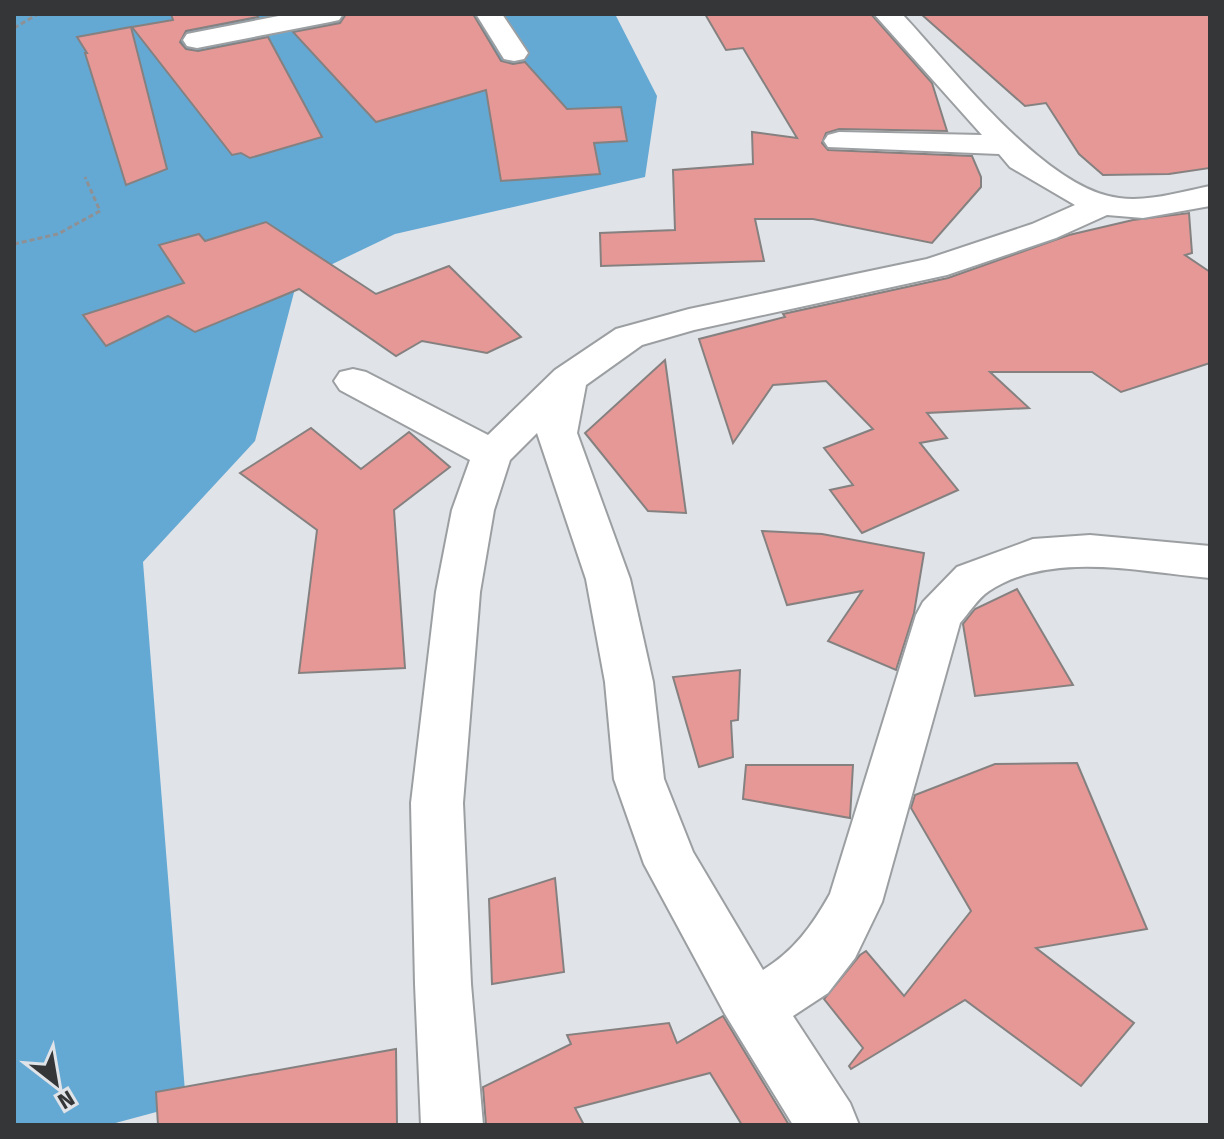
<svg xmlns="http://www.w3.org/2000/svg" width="1224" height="1139" font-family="'Fira Sans',sans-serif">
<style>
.water{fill:#64a8d4}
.building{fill:#e69896;stroke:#868181;stroke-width:2}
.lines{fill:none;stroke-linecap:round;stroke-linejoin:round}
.street-casing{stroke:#9c9fa2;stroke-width:4}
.path{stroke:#8e9093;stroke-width:3;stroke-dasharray:5 3;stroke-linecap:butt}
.street{fill:#fff;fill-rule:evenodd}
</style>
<rect width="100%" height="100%" fill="#e0e3e7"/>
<polygon class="water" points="14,14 615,14 657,96 645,177 395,234 297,281 255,441 143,562 186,1104 108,1125 14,1125"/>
<g class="building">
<polygon points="171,14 256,14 258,17 186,31 180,42 186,49 198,51 268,37 322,137 250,158 241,153 232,155 132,27 173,20"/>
<polygon points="346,14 473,14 501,61 513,64 525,62 567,109 621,107 627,141 594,143 600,174 501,181 486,90 376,122 293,32 340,23"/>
<polygon points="705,14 871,14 932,83 947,131 839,129 826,133 822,143 828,150 972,156 981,177 981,187 932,243 813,219 755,219 764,261 601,266 600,233 675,230 673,170 753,164 752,132 797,138 743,48 726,50"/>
<polygon points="921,14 1210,14 1210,168 1169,174 1103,175 1079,154 1046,103 1025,106"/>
<polygon points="131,27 167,169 126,185 85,53 87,53 77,37"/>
<polygon points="1189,213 1192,253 1185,255 1210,272 1210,363 1121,392 1092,372 990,372 1029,408 927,413 947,438 920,443 958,490 862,533 830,490 853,485 824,448 873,429 826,381 773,385 733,443 699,339 785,317 783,314 948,278 1069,235 1133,220"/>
<polygon points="266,222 376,294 449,266 521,337 487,353 422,341 396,356 299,289 195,332 168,316 106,346 83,315 184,283 159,245 199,234 205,241"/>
<polygon points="665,360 686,513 648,511 585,433"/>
<polygon points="311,428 361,469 409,432 450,467 394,510 405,668 299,673 317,530 240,473"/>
<polygon points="762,531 822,534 924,553 914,613 896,670 828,641 862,591 787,605"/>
<polygon points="1017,589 1073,685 975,696 963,624 975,609"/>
<polygon points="740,670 738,720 731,721 733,757 699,767 673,677"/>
<polygon points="1077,763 1147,929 1036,948 1134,1023 1081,1086 965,1000 851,1069 849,1066 863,1048 824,999 860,955 866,951 904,996 971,911 911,808 915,795 995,764"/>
<polygon points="746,765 853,765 850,818 743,799"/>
<polygon points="555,878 564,972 492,984 489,899"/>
<polygon points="723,1016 789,1125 742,1125 710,1073 575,1108 584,1125 486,1125 483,1087 571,1044 567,1035 669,1023 677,1043"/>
<polygon points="396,1049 397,1125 158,1125 156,1092"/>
</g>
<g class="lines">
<g class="street-casing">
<g id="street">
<polygon points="289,14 343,14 339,20 330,22 197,48 187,46 183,40 187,34 197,32"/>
<polygon points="476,14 502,14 528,53 524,59 514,61 504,59"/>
<path d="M874 14H902C952 67 1045 190 1119 198 1149 202 1180 192 1210 186V206L1143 218 1107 215 1056 238 947 275 694 330 642 345 586 385 577 433 630 579 653 682 664 779 693 852 763 970C794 951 812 926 830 894L916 615 923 602 957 567 1033 539 1090 535 1210 546V578C1141 572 1052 550 989 591 978 598 969 613 960 623L882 902 855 958 828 993 793 1016 850 1103 859 1125H793L725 1014 644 864 614 779 605 682 586 579 537 433 510 460 494 510 480 592 463 803 471 984 483 1125H421L415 984 411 803 436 592 452 510 470 460 340 390 334 381 340 372 353 369 366 372 488 435 555 370 616 329 689 309 927 259 1032 224 1075 205 1010 167 999 154 828 147 824 141 828 135 839 132 982 135Z"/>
</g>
</g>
<g class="path">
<polyline points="14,28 38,14"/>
<polyline points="14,244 58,234 100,211 85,177"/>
</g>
<use href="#street" class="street"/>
</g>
<rect width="1224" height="1139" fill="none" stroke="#343637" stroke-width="32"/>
<g transform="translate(56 1083) rotate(149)" stroke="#e0e3e7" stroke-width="6" paint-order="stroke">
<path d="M0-6L14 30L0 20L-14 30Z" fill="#343637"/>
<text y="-12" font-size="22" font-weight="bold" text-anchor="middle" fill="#343637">N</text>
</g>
</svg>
